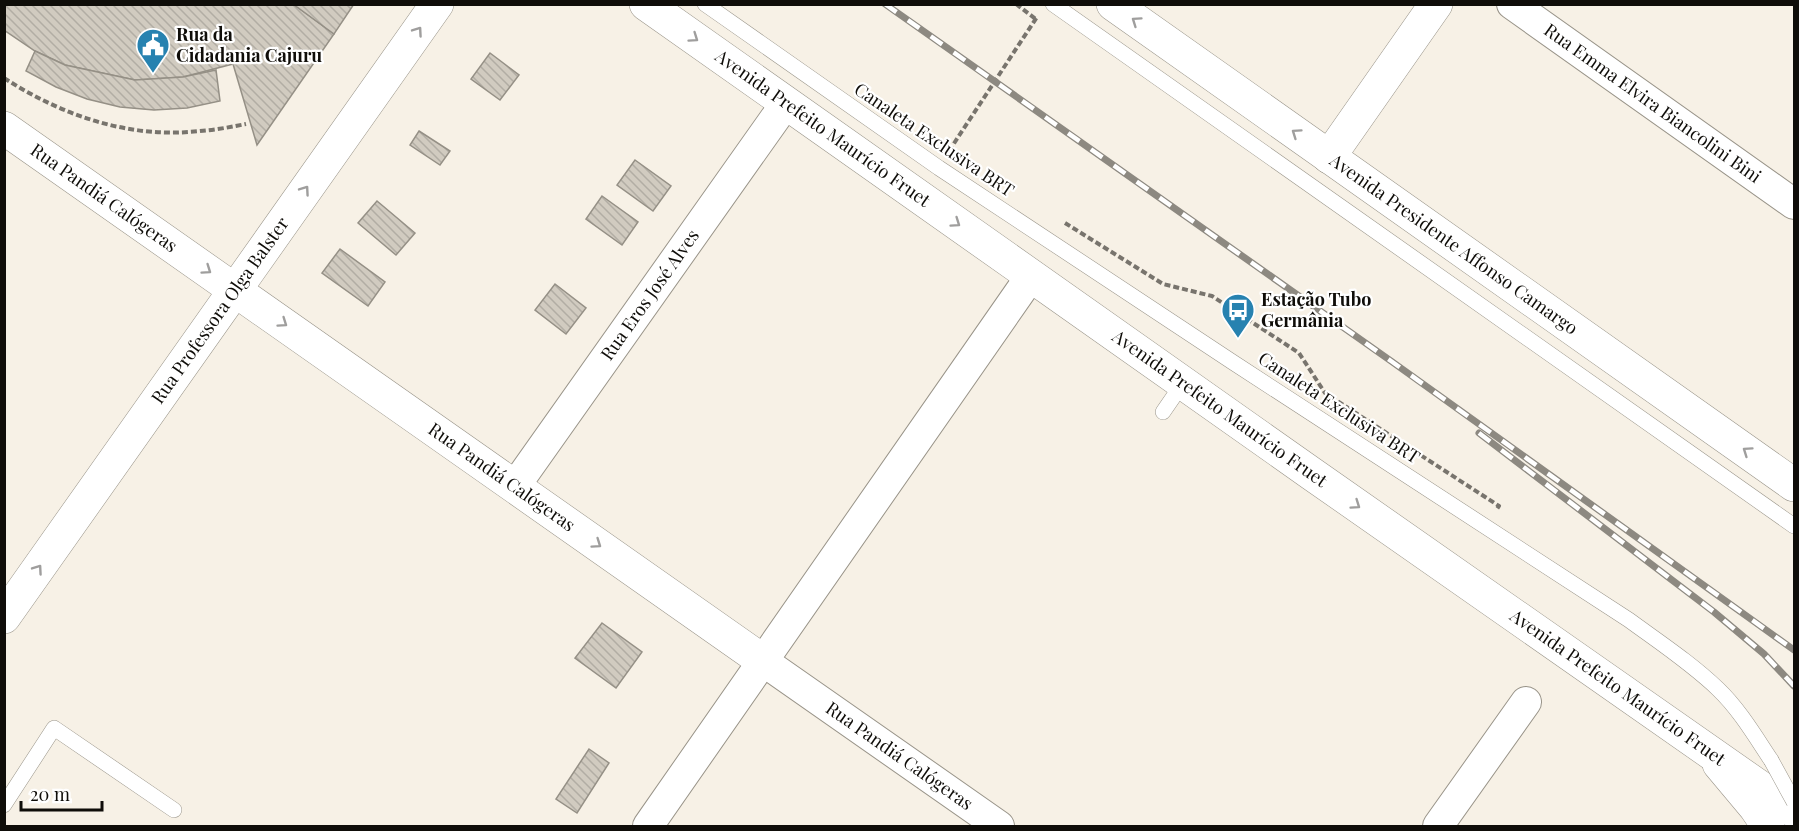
<svg xmlns="http://www.w3.org/2000/svg" width="1799" height="831" font-family="'Playfair Display',serif">
<style>
.building{fill:url(#building-back-hatch);stroke:#959086;stroke-width:1.5}
.lines{fill:none;stroke-linecap:round;stroke-linejoin:round}
.service-casing{stroke:#999489;stroke-width:16}
.minor-casing{stroke:#999489;stroke-width:32}
.tertiary-casing{stroke:#999489;stroke-width:34}
.secondary-casing{stroke:#999489;stroke-width:34}
.primary-casing{stroke:#999489;stroke-width:34}
.path{stroke:#78746d;stroke-width:4;stroke-dasharray:6 3;stroke-linecap:butt}
.service{stroke:#fff;stroke-width:15}
.minor{stroke:#fff;stroke-width:30}
.tertiary{stroke:#fff;stroke-width:33}
.secondary{stroke:#fff;stroke-width:33}
.primary{stroke:#fff;stroke-width:33}
.rail-casing{stroke:#8d8981;stroke-width:7}
.rail{stroke:#fff;stroke-width:4.5;stroke-dasharray:14;stroke-linecap:butt}
.service-bridge-casing{stroke:#999489;stroke-width:16;stroke-linecap:butt}
.service-bridge{stroke:#fff;stroke-width:15}
.oneway{stroke:#9f9e9d}
.labels{text-anchor:middle;stroke-width:4.5;stroke-linejoin:round;paint-order:stroke}
.poi-label{font-size:18px;font-weight:bold;fill:#0f0d09;stroke:#fff;text-anchor:start}
.street-label{font-size:18px;fill:#0f0d09;stroke:#fff}
</style>
<defs>
<pattern id="building-back-hatch" width="6" height="6" patternUnits="userSpaceOnUse" patternTransform="scale(1.5)"><rect width="6" height="6" fill="#d1cbc0"/><path d="M-1 5l2 2M0 0l6 6M5-1l2 2" fill="none" stroke="#b2ada4"/></pattern>
</defs>
<rect width="100%" height="100%" fill="#f7f1e6"/>
<g class="building">
<polygon points="4,4 293,4 334,34 257,145 233,64 183,77 135,80 65,65 35,51 4,30"/>
<polygon points="293,4 354,4 334,34"/>
<polygon points="35,51 65,65 135,80 183,77 216,70 220,101 187,108 154,110 120,107 87,99 56,87 26,71"/>
<polygon points="490,53 519,75 500,100 471,79"/>
<polygon points="419,131 450,151 440,165 410,145"/>
<polygon points="635,160 671,186 653,211 617,185"/>
<polygon points="602,196 638,222 622,245 586,219"/>
<polygon points="377,201 415,233 396,255 358,223"/>
<polygon points="340,249 385,282 368,306 322,273"/>
<polygon points="555,284 586,308 566,334 535,310"/>
<polygon points="602,623 642,652 616,688 575,658"/>
<polygon points="589,749 609,763 577,813 556,799"/>
</g>
<g class="lines">
<g class="service-casing">
<g id="service">
<path d="M705 4 939 168 1234 363 1629 620C1659 642 1691 663 1718 689 1739 709 1755 736 1771 760"/>
<polyline points="1053,4 1794,526"/>
<polyline points="1163,412 1183,383"/>
<polyline points="4,805 54,728 174,810"/>
</g>
</g>
<g class="minor-casing">
<g id="minor">
<path id="s1" d="M1512 4 1794 204"/>
<path id="s2" d="M515 486 786 103"/>
<path id="s3" d="M763 661 999 826"/>
<polyline points="648,826 1031,276"/>
<polyline points="1438,826 1526,702"/>
</g>
</g>
<g class="tertiary-casing">
<g id="tertiary">
<path id="s4" d="M4 128 763 661"/>
<polyline points="1329,157 1436,4"/>
<polyline points="1719,764 1755,807 1768,826"/>
</g>
</g>
<g class="secondary-casing">
<g id="secondary">
<path id="s5" d="M4 617 437 4"/>
</g>
</g>
<g class="primary-casing">
<g id="primary">
<path id="s6" d="M646 4 1312 474 1794 811"/>
<path id="s7" d="M1113 4 1794 485"/>
</g>
</g>
<g class="path">
<polyline points="1016,4 1037,20"/>
<path d="M4 78C63 116 130 139 200 131 215 130 231 127 246 124"/>
<polyline points="949,151 1037,17"/>
<polyline points="1065,223 1163,284 1212,296 1299,353 1325,393 1499,506 1497,509"/>
</g>
<use href="#service" class="service"/>
<use href="#minor" class="minor"/>
<use href="#tertiary" class="tertiary"/>
<use href="#secondary" class="secondary"/>
<use href="#primary" class="primary"/>
<g class="rail-casing">
<g id="rail">
<polyline points="885,4 1391,361 1794,650"/>
<polyline points="1479,433 1714,612 1764,654 1794,686"/>
</g>
</g>
<use href="#rail" class="rail"/>
<g class="service-bridge-casing">
<polyline id="service-bridge" points="1771,760 1794,802"/>
</g>
<use href="#service-bridge" class="service-bridge"/>
</g>
<defs><path id="oneway-chevron" d="M-2-3.5L2.5 0L-2 3.5" fill="none" stroke-width="1.6" stroke-linecap="round" stroke-linejoin="round" transform="scale(1.5)"/></defs>
<g class="oneway">
<use href="#oneway-chevron" transform="translate(1136 21) rotate(-145)"/>
<use href="#oneway-chevron" transform="translate(418 31) rotate(-55)"/>
<use href="#oneway-chevron" transform="translate(694 38) rotate(35)"/>
<use href="#oneway-chevron" transform="translate(1296 133) rotate(-145)"/>
<use href="#oneway-chevron" transform="translate(305 190) rotate(-55)"/>
<use href="#oneway-chevron" transform="translate(956 223) rotate(35)"/>
<use href="#oneway-chevron" transform="translate(207 270) rotate(35)"/>
<use href="#oneway-chevron" transform="translate(283 323) rotate(35)"/>
<use href="#oneway-chevron" transform="translate(1747 451) rotate(-145)"/>
<use href="#oneway-chevron" transform="translate(1356 505) rotate(35)"/>
<use href="#oneway-chevron" transform="translate(597 544) rotate(35)"/>
<use href="#oneway-chevron" transform="translate(38 569) rotate(-55)"/>
</g>
<defs>
<g id="civic-pin" transform="scale(1.725)"><path d="M0 17L-7.5 6A9.5 9.5 0 1 1 7.5 6Z" fill="#2782b0" stroke="#fff"/><path d="M-.6-6.5H3V-4.5H.6V-3L4-1V1h2V6H-6V1h2V-1L-.6-3ZM-1.2 2.5V6h2.4V2.5Z" fill="#fff"/></g>
<g id="bus-pin" transform="scale(1.725)"><path d="M0 17L-7.5 6A9.5 9.5 0 1 1 7.5 6Z" fill="#2782b0" stroke="#fff"/><path d="M-5-6H5V4H4V6H2V4H-2V6H-4V4H-5ZM-3.5-4V0h7V-4ZM-3.5 1.2v1.5H-2V1.2ZM2 1.2v1.5H3.5V1.2Z" fill="#fff"/></g>
</defs>
<g fill-rule="evenodd">
<use href="#civic-pin" x="153" y="45"/>
<use href="#bus-pin" x="1238" y="310"/>
</g>
<g class="labels">
<g class="poi-label">
<text x="176" y="41">Rua da<tspan x="176" dy="21">Cidadania Cajuru</tspan></text>
<text x="1261" y="306">Estação Tubo<tspan x="1261" dy="21">Germânia</tspan></text>
</g>
<g class="street-label">
<text dy="6" stroke="none"><textPath href="#s1" startOffset="172">Rua Emma Elvira Biancolini Bini</textPath></text>
<text dy="6" stroke="none"><textPath href="#s6" startOffset="216">Avenida Prefeito Maurício Fruet</textPath></text>
<text transform="translate(934 140) rotate(34)" y="6">Canaleta Exclusiva BRT</text>
<text dy="6" stroke="none"><textPath href="#s4" startOffset="122">Rua Pandiá Calógeras</textPath></text>
<text dy="6" stroke="none"><textPath href="#s7" startOffset="417">Avenida Presidente Affonso Camargo</textPath></text>
<text dy="6" stroke="none"><textPath href="#s2" startOffset="234">Rua Eros José Alves</textPath></text>
<text dy="6" stroke="none"><textPath href="#s5" startOffset="375">Rua Professora Olga Balster</textPath></text>
<text transform="translate(1339 408) rotate(33)" y="6">Canaleta Exclusiva BRT</text>
<text dy="6" stroke="none"><textPath href="#s6" startOffset="702">Avenida Prefeito Maurício Fruet</textPath></text>
<text dy="6" stroke="none"><textPath href="#s4" startOffset="608">Rua Pandiá Calógeras</textPath></text>
<text dy="6" stroke="none"><textPath href="#s6" startOffset="1188">Avenida Prefeito Maurício Fruet</textPath></text>
<text dy="6" stroke="none"><textPath href="#s3" startOffset="166">Rua Pandiá Calógeras</textPath></text>
</g>
</g>
<rect width="1799" height="831" fill="none" stroke="#0f0d09" stroke-width="12"/>
<path d="M21 801v9h81v-9" fill="none" stroke="#0f0d09" stroke-width="3"/>
<text x="30" y="801" font-size="18" fill="#0f0d09" stroke="#ffffff" stroke-width="4.5" paint-order="stroke">20 m</text>
</svg>
